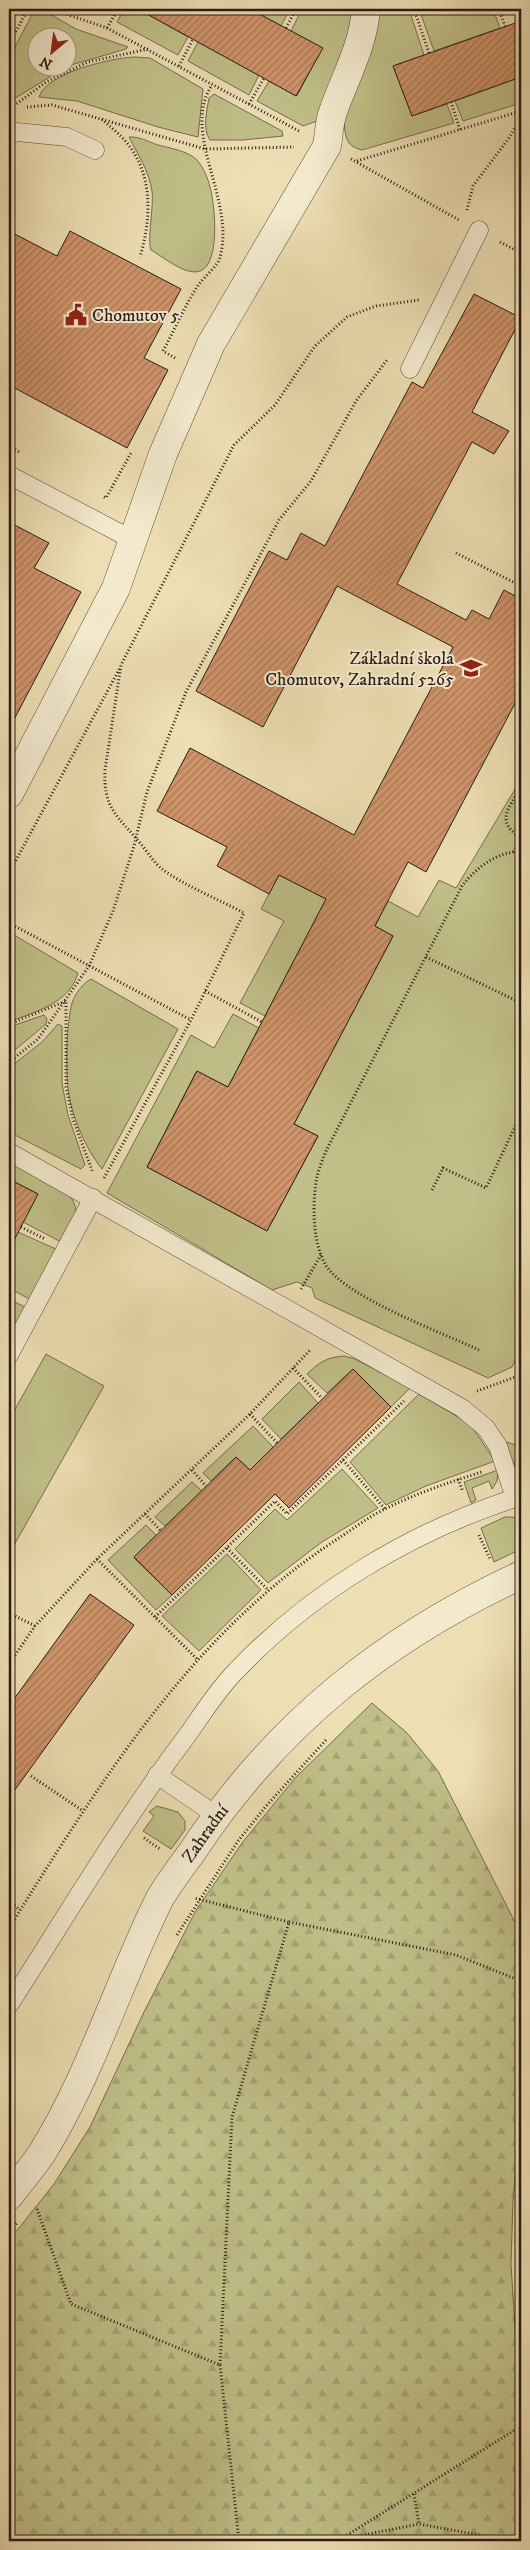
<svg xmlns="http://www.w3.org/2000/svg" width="530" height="2550" font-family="'IM FELL DW Pica',serif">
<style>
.grass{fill:#c0bf87;stroke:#746d4e}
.forest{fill:url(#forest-firs);stroke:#746d4e}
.building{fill:url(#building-hatch);stroke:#281b15}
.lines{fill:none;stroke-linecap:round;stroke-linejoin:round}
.service-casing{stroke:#594c3c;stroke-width:19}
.minor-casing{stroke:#594c3c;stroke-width:29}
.path{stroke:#281b15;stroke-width:3;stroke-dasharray:1 2.5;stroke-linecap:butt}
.service{stroke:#f3eace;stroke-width:18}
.minor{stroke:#f3eace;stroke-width:28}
.labels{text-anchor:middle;stroke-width:4;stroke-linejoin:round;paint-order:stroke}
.poi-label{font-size:18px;fill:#281b15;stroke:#f3eace;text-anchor:start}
.street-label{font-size:18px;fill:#281b15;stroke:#f3eace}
</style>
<defs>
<pattern id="forest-firs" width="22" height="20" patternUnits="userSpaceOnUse" patternTransform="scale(1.25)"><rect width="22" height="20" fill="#c0bf87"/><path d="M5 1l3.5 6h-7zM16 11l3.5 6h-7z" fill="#a5a474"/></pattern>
<pattern id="building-hatch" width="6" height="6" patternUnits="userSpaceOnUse" patternTransform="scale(1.25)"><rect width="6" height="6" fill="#cf946a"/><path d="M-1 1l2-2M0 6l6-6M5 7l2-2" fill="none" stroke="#a87856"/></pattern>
</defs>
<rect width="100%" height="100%" fill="#eddeb3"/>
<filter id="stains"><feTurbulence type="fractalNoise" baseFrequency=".004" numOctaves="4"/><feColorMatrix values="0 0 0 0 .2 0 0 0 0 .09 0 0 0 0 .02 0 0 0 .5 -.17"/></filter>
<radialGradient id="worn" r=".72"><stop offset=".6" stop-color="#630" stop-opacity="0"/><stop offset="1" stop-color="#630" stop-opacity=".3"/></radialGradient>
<g class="grass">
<polygon points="35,9 41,9 76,29 128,47 126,49 68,66 68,38 38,38 38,68 64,68 9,102 9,58"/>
<polygon points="124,9 138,9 188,37 178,55 117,22"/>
<polygon points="250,9 290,9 281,26"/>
<polygon points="302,9 353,9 356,25 317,121 303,126 257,101 269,81 297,96 322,48 291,31"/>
<path d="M377 9H409L424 55 393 66 412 116 447 104 454 123 362 150C354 148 348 145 346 136 337 109 368 37 377 9Z"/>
<polygon points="419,9 493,9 500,28 434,51"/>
<polygon points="198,42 259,75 249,95 188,61"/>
<path d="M134 57 150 58 203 89 198 137 158 127 77 101 39 97C46 73 111 58 134 57Z"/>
<polygon points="521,77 521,103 463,121 455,101"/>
<path d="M214 94 282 131 283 136 243 140H210C202 129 207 110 209 98Z"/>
<path d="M129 137C138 136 149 142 158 145 170 148 188 151 197 160 203 167 208 178 210 187 215 205 222 272 195 272 181 272 163 257 151 250 147 240 154 206 152 191 149 171 138 155 129 137Z"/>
<polygon points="521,779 521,1346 512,1367 488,1378 315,1298 312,1288 297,1282 272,1290 107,1193 191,1035 214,1048 233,1014 259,1028 228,1087 196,1072 147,1167 267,1231 318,1136 294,1124 393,936 375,926 388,901 418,917 439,880 456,888"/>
<polygon points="279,875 326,899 265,1016 240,1003 284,921 261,909"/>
<path d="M9 932 78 973C69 1004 36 1011 9 1022Z"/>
<path d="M91 979 178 1029 102 1169C85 1148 71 1115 68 1088 66 1065 66 1025 72 1003 75 994 83 983 91 979Z"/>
<polygon points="44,1015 47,1019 46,1024 9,1055 9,1027"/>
<polygon points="58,1024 62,1026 62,1083 68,1115 85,1165 81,1169 9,1132 9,1068 42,1042"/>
<path d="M9 1160 70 1196C83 1213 70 1226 61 1242L23 1222 38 1194 9 1179Z"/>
<polygon points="18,1232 58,1250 31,1300 9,1288 9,1250"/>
<polygon points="9,1299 27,1308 9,1342"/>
<polygon points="46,1354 104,1386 9,1554 9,1420"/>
<path d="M344 1356 355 1359 410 1388 391 1407 353 1369 327 1393 307 1374C319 1362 328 1357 344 1356Z"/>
<polygon points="299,1382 318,1403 281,1439 262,1419"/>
<polygon points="419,1394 470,1424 495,1461 426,1486 386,1505 350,1462"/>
<polygon points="253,1426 273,1447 250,1470 236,1457 211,1481 203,1473"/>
<polygon points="507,1442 521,1447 521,1480 505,1444"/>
<polygon points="342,1469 378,1508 322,1542 268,1583 235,1549 275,1509 287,1520"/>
<polygon points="498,1470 497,1481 492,1489 489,1481 472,1488 476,1500 471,1503 464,1482"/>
<polygon points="192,1482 202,1491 165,1526 155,1517"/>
<polygon points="505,1517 513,1517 521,1520 521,1549 494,1562 481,1528"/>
<polygon points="146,1525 156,1535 134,1558 172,1595 156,1610 108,1560"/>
<polygon points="227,1554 261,1590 199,1651 162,1616"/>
<polygon points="157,1806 178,1812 185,1821 185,1830 171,1849 143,1831 154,1816 149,1812"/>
</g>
<polygon class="forest" points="372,1703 407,1733 438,1771 521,1934 521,2110 513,2201 511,2264 517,2358 521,2374 521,2541 9,2541 9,2237 19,2228 54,2184 90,2127 144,2012 195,1912 242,1843 296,1777"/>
<g class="building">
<polygon points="138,9 250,9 323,48 296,96"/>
<polygon points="521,21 521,77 412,116 393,66"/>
<polygon points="9,231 57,256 70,231 181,289 144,358 168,370 127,448 9,385"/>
<polygon points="474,294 521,318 472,412 509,431 494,454 472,442 397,584 466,620 472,610 489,619 504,590 521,599 521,692 426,872 408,862 375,926 393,936 294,1124 318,1136 267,1231 147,1167 197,1071 228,1087 326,899 279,875 269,894 217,866 227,847 157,811 190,748 354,835 453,647 337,586 263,727 196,691 269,551 287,560 301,533 325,546 412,382 423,388"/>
<polygon points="9,522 49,543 34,568 81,592 9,729"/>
<polygon points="9,1179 38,1194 9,1250"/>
<polygon points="353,1369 391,1407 289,1508 275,1494 172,1595 134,1557 236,1457 250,1470"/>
<polygon points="90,1594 134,1625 9,1798 9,1706"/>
</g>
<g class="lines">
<g class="service-casing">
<g id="service">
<polyline points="9,135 17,132 67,137 95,150"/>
<polyline points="410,369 479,230"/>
<polyline points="9,475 133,540"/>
<polyline points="9,1152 462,1408 486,1428 498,1446 515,1498"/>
<polyline points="9,1355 93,1198"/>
<polyline points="157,1775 216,1815"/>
<path d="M9 2005C67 1915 122 1822 186 1737 202 1715 217 1690 236 1671 312 1591 411 1532 515 1498L521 1499"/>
</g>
</g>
<g class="minor-casing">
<g id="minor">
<path d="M9 794 116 588 163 454 211 344 327 146C329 135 329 122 333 112 345 77 363 47 366 9"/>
<path id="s1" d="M9 2196C20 2182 32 2168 42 2153 91 2074 118 1983 159 1900 169 1882 183 1865 194 1849 278 1723 385 1638 521 1575"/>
</g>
</g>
<g class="path">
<polyline points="58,9 66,14 107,28 299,131"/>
<polyline points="414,9 429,53"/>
<polyline points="499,9 505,26"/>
<polyline points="107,28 118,9"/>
<polyline points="286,28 296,9"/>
<polyline points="9,44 28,9"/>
<polyline points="179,66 193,39"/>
<polyline points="451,102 460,130"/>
<polyline points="249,104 264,78"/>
<polyline points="27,107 52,105 205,149 294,147"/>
<polyline points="11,108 46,82 88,62 148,49"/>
<path d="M102 119C110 127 120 134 127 143 154 176 151 220 140 257"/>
<polyline points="351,159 459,220"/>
<polyline points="357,161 521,111"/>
<polyline points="467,210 473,186 509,138 521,117"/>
<polyline points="500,242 521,253"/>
<path d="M175 358 163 351C175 329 185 305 199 284 205 276 218 266 220 257 236 200 180 133 212 85"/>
<polyline points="9,446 19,452"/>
<polyline points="104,497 106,498 131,453"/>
<polyline points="456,553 521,586"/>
<path d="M521 788C508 809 495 821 521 838"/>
<polyline points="513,852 521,841"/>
<polyline points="9,873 120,668"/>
<polyline points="9,923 191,1020"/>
<polyline points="426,957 521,1003"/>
<polyline points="205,991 262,1022"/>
<polyline points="9,1024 66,1001 66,1087 73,1119 93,1173"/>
<polyline points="9,1062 38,1039 89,966 113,911 134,846 147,792 186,692 279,520 311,481 356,401 387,360"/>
<path d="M104 1178 191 1020 244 913C220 900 183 885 162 869 154 863 147 851 140 843 118 816 103 809 105 770L121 665 234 445 275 405 315 346 347 317 376 306 419 300"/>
<polyline points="432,1190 443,1168 486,1188 521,1114"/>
<polyline points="21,1227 45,1239"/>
<polyline points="301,1289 321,1255"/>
<path d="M479 1350C441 1332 350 1299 327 1267 312 1244 312 1203 317 1177 319 1168 323 1158 327 1149L462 886C476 868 497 851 521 852"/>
<polyline points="293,1368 322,1398"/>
<polyline points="477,1391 521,1375"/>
<polyline points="250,1414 277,1443"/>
<polyline points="343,1460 385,1509"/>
<polyline points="192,1470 206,1486"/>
<polyline points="458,1479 463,1492"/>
<polyline points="145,1514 161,1531"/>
<polyline points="479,1535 490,1559"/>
<polyline points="227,1548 267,1589"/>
<polyline points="97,1559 197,1659"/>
<polyline points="9,1613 35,1626"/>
<polyline points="155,1617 275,1501 287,1514 404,1401"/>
<polyline points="9,1664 35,1626 97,1559 250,1414 310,1350"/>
<polyline points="31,1776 83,1811"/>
<polyline points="144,1838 160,1849"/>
<polyline points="9,1901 20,1910"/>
<polyline points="289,1922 456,1955 521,1981"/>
<path d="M9 1928C100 1783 191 1633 339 1538 354 1528 370 1516 387 1508 417 1493 450 1482 482 1472"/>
<polyline points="177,1935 238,1841 267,1805 326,1740"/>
<polyline points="37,2209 71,2304 220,2365 232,2117 289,1922 194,1898"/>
<polyline points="9,2232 17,2223"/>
<polyline points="220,2365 239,2541"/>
<polyline points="414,2494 419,2524"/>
<polyline points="341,2539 521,2426"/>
<polyline points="334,2541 419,2524 512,2541"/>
</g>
<use href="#service" class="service"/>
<use href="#minor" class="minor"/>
</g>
<defs>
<g id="civic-bare" transform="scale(1.725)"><path d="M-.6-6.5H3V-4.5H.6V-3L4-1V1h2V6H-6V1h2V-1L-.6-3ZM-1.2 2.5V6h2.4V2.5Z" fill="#8f2418" stroke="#f3eace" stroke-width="2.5" paint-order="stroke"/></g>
<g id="school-bare" transform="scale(1.725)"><path d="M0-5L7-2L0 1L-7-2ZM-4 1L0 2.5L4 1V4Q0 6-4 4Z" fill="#8f2418" stroke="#f3eace" stroke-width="2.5" paint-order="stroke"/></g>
</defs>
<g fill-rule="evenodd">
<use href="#civic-bare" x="76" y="315"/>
<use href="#school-bare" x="471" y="668"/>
</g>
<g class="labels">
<g class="poi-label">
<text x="92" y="321">Chomutov 5</text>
<text x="454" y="664" text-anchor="end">Základní škola<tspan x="454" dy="21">Chomutov, Zahradní 5265</tspan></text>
</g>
<g class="street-label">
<text dy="6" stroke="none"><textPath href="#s1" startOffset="414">Zahradní</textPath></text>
</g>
</g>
<rect width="530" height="2550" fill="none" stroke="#eddeb3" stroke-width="30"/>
<rect x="10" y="10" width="510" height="2530" fill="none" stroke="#281b15" stroke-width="2.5"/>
<rect x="15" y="15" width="500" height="2520" fill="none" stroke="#281b15"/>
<g transform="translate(52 52) rotate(209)"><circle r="24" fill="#f3eace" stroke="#a29784"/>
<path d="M0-4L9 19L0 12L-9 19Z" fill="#8f2418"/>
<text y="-8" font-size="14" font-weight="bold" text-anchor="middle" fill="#281b15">N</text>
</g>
<rect width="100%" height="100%" filter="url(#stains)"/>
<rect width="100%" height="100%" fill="url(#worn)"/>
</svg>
